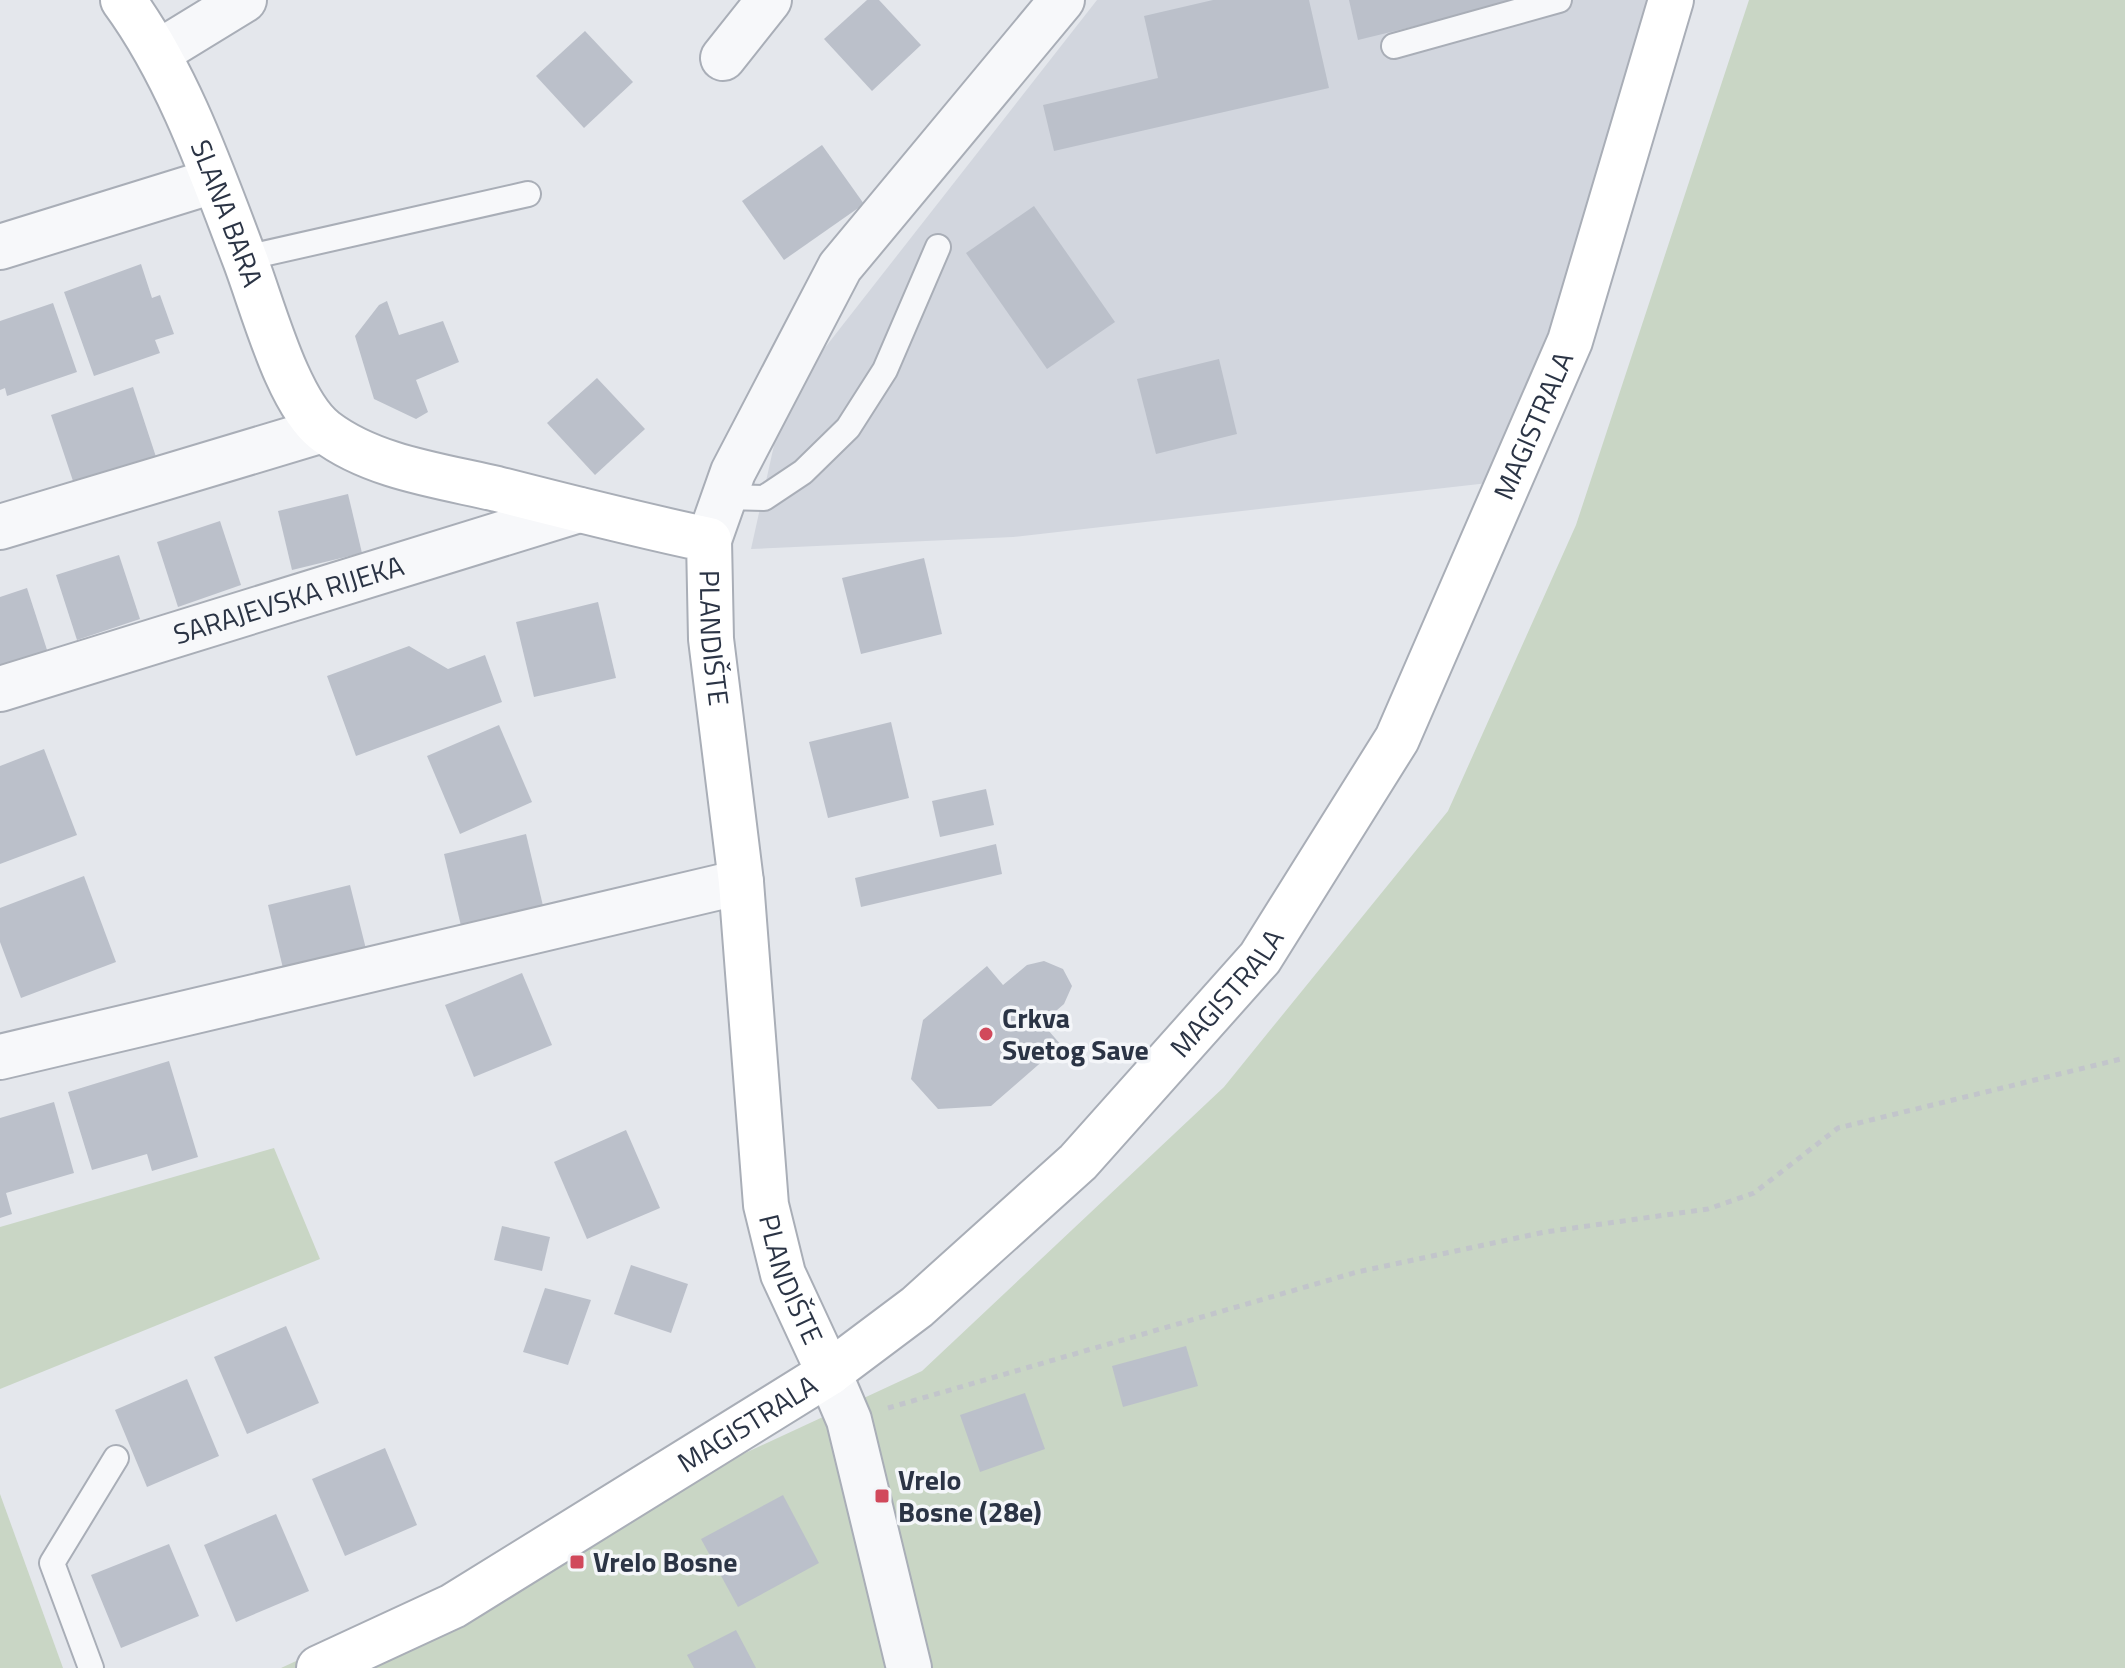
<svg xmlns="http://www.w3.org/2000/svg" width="2125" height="1668" font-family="'Titillium Web',sans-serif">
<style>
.built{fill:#d2d6de}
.green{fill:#c9d6c5}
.building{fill:#bbc0ca}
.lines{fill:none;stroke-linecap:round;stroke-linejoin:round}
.service-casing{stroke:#a9aeb7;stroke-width:28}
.minor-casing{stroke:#a9aeb7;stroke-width:48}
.secondary-casing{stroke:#a9aeb7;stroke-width:48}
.path{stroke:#c2c5cb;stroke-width:5;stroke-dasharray:6 6;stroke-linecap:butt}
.service{stroke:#f7f8fa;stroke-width:24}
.minor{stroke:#f7f8fa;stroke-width:44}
.secondary{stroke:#fff;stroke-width:44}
.poi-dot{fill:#d1495b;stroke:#f4f6f9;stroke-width:3}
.labels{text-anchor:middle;stroke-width:7;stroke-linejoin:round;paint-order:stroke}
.street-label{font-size:28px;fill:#2b3445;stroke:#f4f6f9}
.poi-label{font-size:28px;font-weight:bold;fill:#2b3445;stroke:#f4f6f9;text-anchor:start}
</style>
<rect width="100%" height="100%" fill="#e4e7ec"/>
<polygon class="built" points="1097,0 1668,0 1497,482 1013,537 751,549 784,400"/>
<g class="green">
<polygon points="1749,0 2125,0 2125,1668 281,1668 922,1371 1224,1087 1448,811 1576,525"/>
<polygon points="274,1148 320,1259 0,1389 0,1227"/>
<polygon points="0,1494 63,1668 0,1668"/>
</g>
<g class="building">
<polygon points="867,0 879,0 921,45 872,91 824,39"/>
<polygon points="1213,0 1309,0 1329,88 1054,151 1043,105 1158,78 1144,16"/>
<polygon points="1349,0 1518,0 1518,1 1358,40"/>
<polygon points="585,31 633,82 584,128 536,76"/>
<polygon points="822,145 864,204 784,260 742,201"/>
<polygon points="1034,206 1115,322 1047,369 966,253"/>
<polygon points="141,264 152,298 160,295 174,334 155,340 160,353 94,376 64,292"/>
<polygon points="387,301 399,335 443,321 459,362 416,380 428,412 416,419 374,399 355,336 379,305"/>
<polygon points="53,303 77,372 7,396 5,388 0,390 0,321"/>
<polygon points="1219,359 1237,434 1156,454 1137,379"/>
<polygon points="597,378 645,429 595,475 547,423"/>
<polygon points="133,387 159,466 77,493 51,415"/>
<polygon points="348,494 362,553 292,570 278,511"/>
<polygon points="220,521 241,585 178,607 157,542"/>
<polygon points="119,555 140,619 77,640 56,575"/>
<polygon points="924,558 942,634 861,654 842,578"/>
<polygon points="27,588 48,653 0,668 0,597"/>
<polygon points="598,602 616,678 534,697 516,622"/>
<polygon points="409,646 448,669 485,655 502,702 356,756 327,676"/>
<polygon points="891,722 909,798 828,818 809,742"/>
<polygon points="499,725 532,802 460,834 427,756"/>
<polygon points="44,749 77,835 0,864 0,766"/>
<polygon points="986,789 994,825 940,837 932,801"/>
<polygon points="526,834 544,910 462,930 444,854"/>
<polygon points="996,844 1002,874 861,907 855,878"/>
<polygon points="84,876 116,962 21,998 0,942 0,908"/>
<polygon points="350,885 369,961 286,981 268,905"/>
<polygon points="1044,961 1063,969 1072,986 1064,1004 1042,1023 1061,1045 991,1106 938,1109 911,1079 923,1020 987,966 1003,985 1027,965"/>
<polygon points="522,973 552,1045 474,1077 445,1005"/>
<polygon points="169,1061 198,1157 152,1171 147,1154 92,1170 68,1092"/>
<polygon points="54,1102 74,1173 6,1193 12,1214 0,1218 0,1118"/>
<polygon points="626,1130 660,1208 587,1239 554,1162"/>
<polygon points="502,1226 550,1237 542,1271 494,1260"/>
<polygon points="631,1265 688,1284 671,1333 614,1314"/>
<polygon points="545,1288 591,1300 568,1365 523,1352"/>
<polygon points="286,1326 319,1403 247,1434 214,1357"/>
<polygon points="1186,1346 1198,1386 1123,1407 1112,1366"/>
<polygon points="187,1379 219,1456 147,1487 115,1410"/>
<polygon points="1025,1393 1045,1449 980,1472 960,1415"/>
<polygon points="385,1448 417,1525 345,1556 312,1479"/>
<polygon points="783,1495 819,1563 738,1607 701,1539"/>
<polygon points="276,1514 309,1591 236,1622 204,1545"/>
<polygon points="169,1544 199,1616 121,1648 91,1575"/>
<polygon points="736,1630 756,1668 694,1668 687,1655"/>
</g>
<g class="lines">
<g class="service-casing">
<g id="service">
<polyline points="1394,46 1559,0"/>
<polyline points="245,258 528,194"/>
<polyline points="724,497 764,498 803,472 848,428 885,370 938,247"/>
<polyline points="91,1668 52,1563 116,1458"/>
</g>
</g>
<g class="minor-casing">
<g id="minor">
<polyline points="159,52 244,0"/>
<polyline points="723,58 769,0"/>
<polyline points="0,247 213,181"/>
<polyline points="0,527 323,430"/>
<polyline points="709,540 733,472 840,267 1062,0"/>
<path id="s1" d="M0 689 579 510"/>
<polyline points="0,1057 741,882"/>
<polyline points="829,1373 849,1420 909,1668"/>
</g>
</g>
<g class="secondary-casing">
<g id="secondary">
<path id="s2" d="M123 0C178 75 211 170 244 257 262 303 287 402 325 431 372 467 441 476 497 489 567 507 638 525 709 540L711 639 741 882 766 1205 783 1274 829 1373"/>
<path id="s3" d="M319 1668 453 1606 829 1373 917 1307 1078 1162 1260 958 1397 739 1570 341 1671 0"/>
</g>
</g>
<polyline class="path" points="888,1408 1357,1272 1545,1232 1708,1209 1754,1193 1838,1128 2125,1058"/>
<use href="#service" class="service"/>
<use href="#minor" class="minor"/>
<use href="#secondary" class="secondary"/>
</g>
<g class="poi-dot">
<circle cx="986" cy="1034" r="8"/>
<rect x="874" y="1488" width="16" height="16" rx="4"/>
<rect x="569" y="1554" width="16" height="16" rx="4"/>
</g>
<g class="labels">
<g class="street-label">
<text dy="10" stroke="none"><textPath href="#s2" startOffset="238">SLANA BARA</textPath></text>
<text dy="10" stroke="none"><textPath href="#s3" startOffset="1790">MAGISTRALA</textPath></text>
<text dy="10" stroke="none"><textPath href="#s1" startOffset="302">SARAJEVSKA RIJEKA</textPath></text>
<text dy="10" stroke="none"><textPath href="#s2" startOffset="978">PLANDIŠTE</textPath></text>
<text dy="10" stroke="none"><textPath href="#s3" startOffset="1142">MAGISTRALA</textPath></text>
<text dy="10" stroke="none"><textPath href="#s2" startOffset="1626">PLANDIŠTE</textPath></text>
<text dy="10" stroke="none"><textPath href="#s3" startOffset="494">MAGISTRALA</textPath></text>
</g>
<g class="poi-label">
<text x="1002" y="1028">Crkva<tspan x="1002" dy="32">Svetog Save</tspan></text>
<text x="898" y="1490">Vrelo<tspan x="898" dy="32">Bosne (28e)</tspan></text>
<text x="593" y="1572">Vrelo Bosne</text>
</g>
</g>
</svg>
